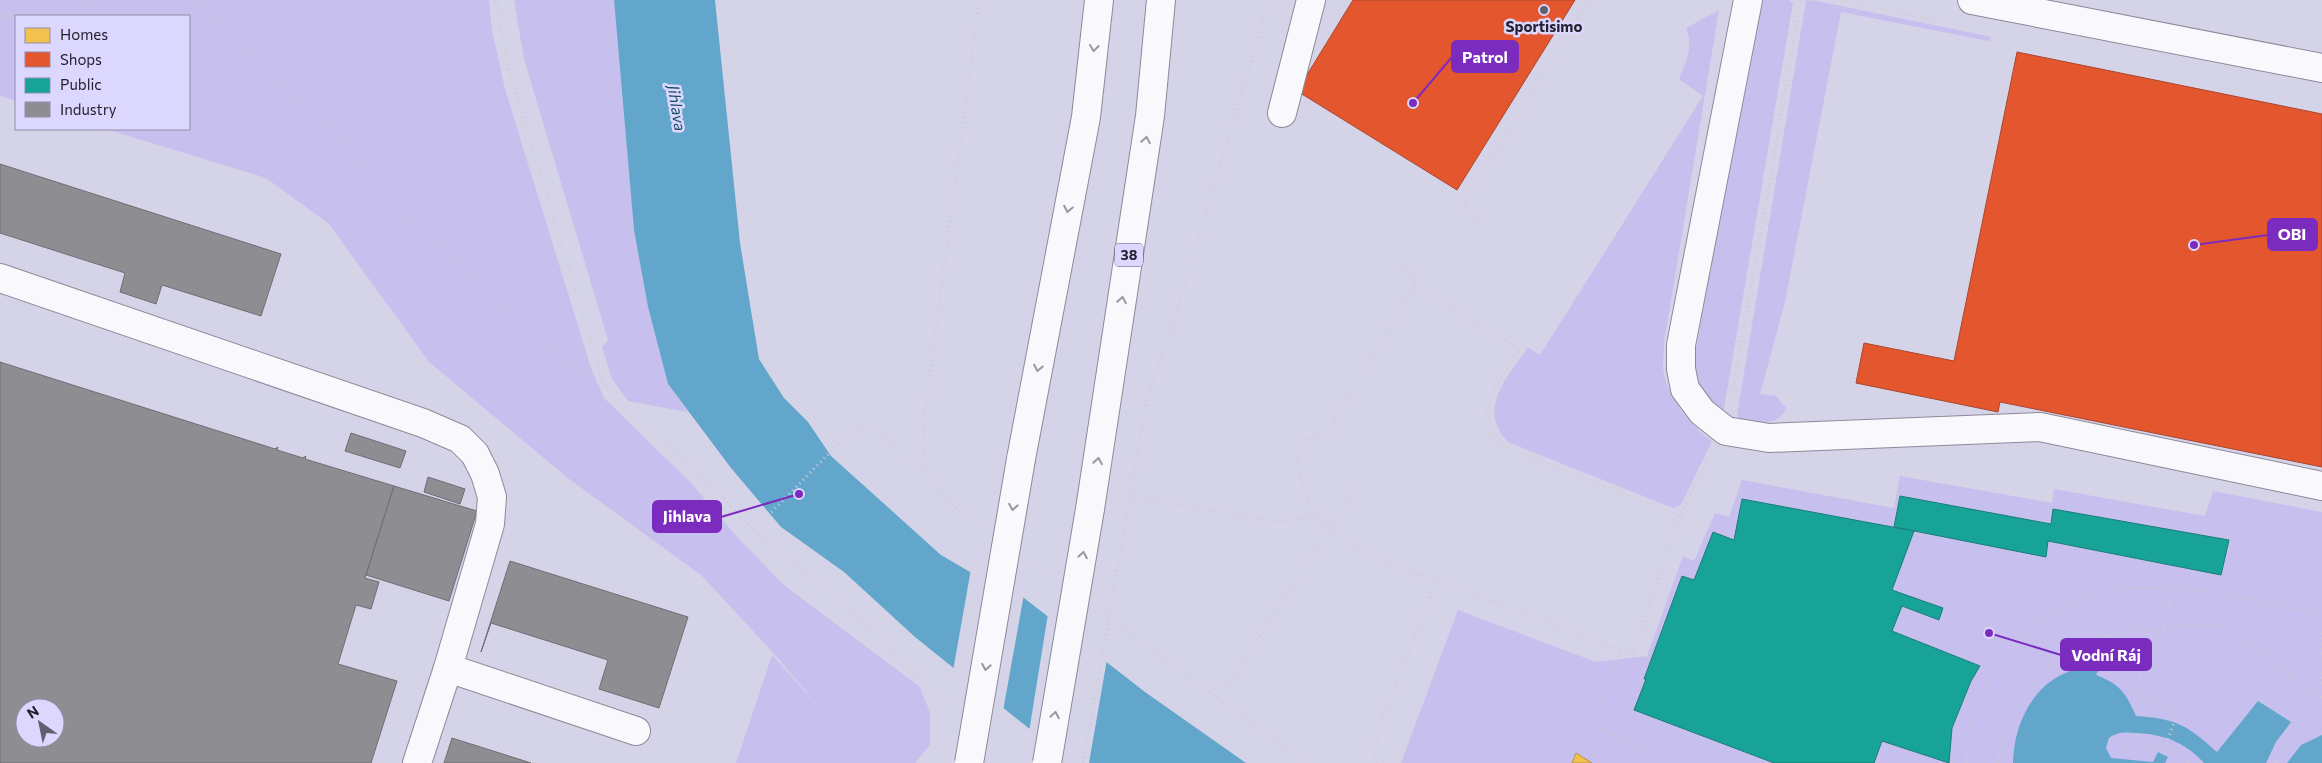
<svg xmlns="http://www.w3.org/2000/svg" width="2322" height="763" font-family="Commissioner,sans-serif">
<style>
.green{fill:#c7c0ee}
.water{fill:#62a7cb}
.pier{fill:#d5d3e8}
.homes{fill:#f2c14e;stroke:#b49145}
.shops{fill:#e4572e;stroke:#aa472f}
.public{fill:#17a398;stroke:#1b7c79}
.industry{fill:#8d8d92;stroke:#6e6d75;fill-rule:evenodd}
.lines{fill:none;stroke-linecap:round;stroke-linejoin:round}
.minor-casing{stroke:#8c8a9a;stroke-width:30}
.highway-casing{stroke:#8c8a9a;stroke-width:30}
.path{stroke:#cdcdd3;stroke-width:3;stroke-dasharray:1 4;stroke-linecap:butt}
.minor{stroke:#f9f8fc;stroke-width:28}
.highway{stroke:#f9f8fc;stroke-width:28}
.highway-bridge-casing{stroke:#8c8a9a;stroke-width:30;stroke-linecap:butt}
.path-bridge{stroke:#cdcdd3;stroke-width:3;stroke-dasharray:1 4;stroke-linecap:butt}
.highway-bridge{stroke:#f9f8fc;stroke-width:28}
.oneway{stroke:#9997a0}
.poi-dot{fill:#625f70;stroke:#dcd7fe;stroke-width:2}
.labels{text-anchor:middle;stroke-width:5;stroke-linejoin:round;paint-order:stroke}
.shield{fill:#dcd7fe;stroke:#5b586e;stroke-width:1}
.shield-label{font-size:14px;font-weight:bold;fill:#242130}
.poi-label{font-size:15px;font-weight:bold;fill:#242130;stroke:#dcd7fe}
.water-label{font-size:16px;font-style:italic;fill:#1a4e66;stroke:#dcd7fe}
.leader{fill:none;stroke:#7b2cbf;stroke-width:2}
.callout-dot{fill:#7b2cbf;stroke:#dcd7fe;stroke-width:2}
.callout{fill:#7b2cbf;stroke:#7b2cbf;stroke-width:2}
.callout-label{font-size:16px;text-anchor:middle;font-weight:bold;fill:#fff}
</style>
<rect width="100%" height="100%" fill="#d5d3e8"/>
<g class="green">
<polygon points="0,0 489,0 492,30 505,89 591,368 604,398 690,482 740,540 785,586 919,686 930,712 930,745 915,763 736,763 772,655 822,710 769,648 701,575 569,479 429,362 329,224 266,178 106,129 189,129 189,16 16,16 16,101 0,96"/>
<polygon points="514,0 614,0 634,230 648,307 668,384 688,412 628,401 612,379 602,347 608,340 524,59"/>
<polygon points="1764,0 1789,0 1793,3 1723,414 1700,387 1694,362 1750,29 1756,10"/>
<path d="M1806 0 1817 1 1992 37 1988 41 1841 12 1785 302 1760 394 1776 396 1786 408C1778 428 1757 422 1740 421L1737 415Z"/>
<path d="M1719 10 1664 343C1664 353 1662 365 1664 374 1669 399 1692 428 1712 441L1681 505 1673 508 1508 442C1476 408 1508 377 1528 347L1540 355 1703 96 1679 79C1686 62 1694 46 1686 28Z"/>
<polygon points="1900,476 2052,503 2054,489 2205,516 2213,491 2322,512 2322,763 1401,763 1458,610 1596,662 1647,656 1683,556 1694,561 1715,513 1729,517 1742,480 1894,508"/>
</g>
<g class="water">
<polygon points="614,0 715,0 740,243 759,359 784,398 808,422 831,456 941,555 970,572 1001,580 1145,692 1246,763 1072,763 915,637 844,572 781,527 731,468 668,384 648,307 634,230"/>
<path d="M2080 668 2099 669 2096 675C2120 684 2126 693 2136 716 2177 719 2187 725 2217 752L2258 701 2291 722 2276 742 2266 763H2204C2185 742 2163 734 2135 733 2126 732 2117 732 2109 738L2106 748 2111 758 2153 762 2158 752 2168 757 2165 763H2013C2014 720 2036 678 2080 668Z"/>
<polygon points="2322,735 2322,763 2287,763 2301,745"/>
</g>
<g class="pier">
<polygon points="971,569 1003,577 1024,594 1003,711 953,671"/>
<polygon points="1048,614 1107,659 1089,763 1068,763 1029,732"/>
</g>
<polygon class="homes" points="1576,753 1592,763 1572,763"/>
<g class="shops">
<polygon points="1353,0 1575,0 1457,190 1297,91"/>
<polygon points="2017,52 2322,114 2322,467 2000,402 1998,412 1856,383 1864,343 1954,361"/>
</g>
<g class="public">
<polygon points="1900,496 2051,524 2053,509 2229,540 2221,575 2048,541 2046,557 1894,527"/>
<polygon points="1742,499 1914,531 1892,590 1943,608 1939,620 1902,606 1892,631 1980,666 1971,681 1952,728 1949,763 1882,741 1874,763 1774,763 1634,710 1646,679 1644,679 1682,576 1694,580 1713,532 1734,540"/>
</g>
<g class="industry">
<polygon points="0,164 281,254 261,316 162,285 156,304 120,292 125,273 0,233"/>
<path d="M0 362 275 449 278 447 277 450 303 458 306 456 305 459 394 486 365 578 379 582 371 609 356 605 338 664 397 681 371 763H0ZM25 708H55V738H25Z"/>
<polygon points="351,433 406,451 400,468 345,451"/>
<polygon points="428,477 465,489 460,504 424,492"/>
<polygon points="394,486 477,511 449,601 366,575"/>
<polygon points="510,561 688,617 659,708 599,689 608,660 491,623 481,652"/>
<polygon points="452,738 531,763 444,763"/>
</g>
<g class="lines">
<g class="minor-casing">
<g id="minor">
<polyline points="1748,0 1681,345 1681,369 1685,389 1702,412 1726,431 1769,438 2040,427 2322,486"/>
<polyline points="1972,0 2322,68"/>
<polyline points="1282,113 1311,0"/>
<polyline points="0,278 423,423 460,439 475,454 485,474 492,497 490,524 448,668 417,763"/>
<polyline points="448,668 636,731"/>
</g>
</g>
<g class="highway-casing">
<g id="highway">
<polyline points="1021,459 1086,117 1099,0"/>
<polyline points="1090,509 1150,116 1161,0"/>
</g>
</g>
<g class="path">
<polyline points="192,0 225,30 271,79 324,122 407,217 568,364 603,382"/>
<polyline points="496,0 508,66 603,382 615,398 702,476 754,530 868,626 928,685 947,701"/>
<polyline points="1837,0 1949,23"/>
<polyline points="0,16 18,16"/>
<polyline points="67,16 90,0"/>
<polyline points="1478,222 1464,203 1589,0"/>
<polyline points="1400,266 1412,274 1415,286"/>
<polyline points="1732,396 1801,0"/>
<path d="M1129 496 1272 521C1288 522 1300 520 1315 513"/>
<polyline points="977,523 944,499 925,469 923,427 979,0"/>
<polyline points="754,530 850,432 866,428 879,433 924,469"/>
<path d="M1697 532 1688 527 1680 516 1507 448C1499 441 1491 434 1488 424 1481 402 1509 367 1519 349L1415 286 1335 416C1334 421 1332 430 1327 433 1319 438 1306 435 1300 446 1296 454 1298 467 1300 476 1311 521 1335 537 1374 557L1633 655 1680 516 1709 456"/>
<polyline points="1124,534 1147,396 1168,340 1254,52 1267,0"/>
<polyline points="1035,565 1048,574"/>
<polyline points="1104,615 1306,763"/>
<polyline points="2322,633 2319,668 2322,684"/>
<polyline points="1620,651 1594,723 1662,763"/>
<polyline points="1219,699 1359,483"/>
<path d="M2121 746C2145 746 2170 745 2189 763"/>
<polyline points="1005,747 1015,756"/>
<polyline points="2165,749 2177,713 2145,699 2139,694 2139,681 2144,660 2169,620 2170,588"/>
<path d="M1377 763C1368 736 1400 677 1410 649 1419 626 1427 603 1435 580"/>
<polyline points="1966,763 1969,729 1983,689 2016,640 2053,614 2080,599 2121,587 2200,589 2322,615"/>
<path d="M1998 763C2003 700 2059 644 2120 632 2134 629 2151 630 2165 629 2182 627 2202 622 2219 626 2235 630 2260 654 2275 665 2290 676 2306 686 2322 697"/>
<path d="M2276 763C2285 744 2301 728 2322 724"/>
</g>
<use href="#minor" class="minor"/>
<use href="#highway" class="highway"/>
<g class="highway-bridge-casing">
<g id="highway-bridge">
<polyline points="969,763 1021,459"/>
<polyline points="1047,763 1090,509"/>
</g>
</g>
<polyline class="path-bridge" points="1083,763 1124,534"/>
<use href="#highway-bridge" class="highway-bridge"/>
</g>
<defs><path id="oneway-chevron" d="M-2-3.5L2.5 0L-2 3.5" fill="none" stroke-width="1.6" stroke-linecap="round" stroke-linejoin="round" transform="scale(1.25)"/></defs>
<g class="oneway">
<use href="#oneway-chevron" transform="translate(1094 48) rotate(97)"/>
<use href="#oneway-chevron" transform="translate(1146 140) rotate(-81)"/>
<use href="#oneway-chevron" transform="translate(1068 209) rotate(101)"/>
<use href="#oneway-chevron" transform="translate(1122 300) rotate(-81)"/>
<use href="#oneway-chevron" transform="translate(1038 368) rotate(101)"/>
<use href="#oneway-chevron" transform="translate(1098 461) rotate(-81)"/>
<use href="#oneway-chevron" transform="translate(1013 507) rotate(100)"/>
<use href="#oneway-chevron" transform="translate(1083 555) rotate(-80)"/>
<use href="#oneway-chevron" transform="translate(986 667) rotate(100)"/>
<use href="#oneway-chevron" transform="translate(1055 715) rotate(-80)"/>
</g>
<circle class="poi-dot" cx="1544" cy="10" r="5"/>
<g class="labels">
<rect class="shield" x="1115" y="243.5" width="28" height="23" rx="4"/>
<g class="shield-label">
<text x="1129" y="260">38</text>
</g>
<g class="poi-label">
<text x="1544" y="32">Sportisimo</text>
</g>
<g class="water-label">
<text transform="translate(677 108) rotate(81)" y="6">Jihlava</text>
</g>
</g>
<path class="leader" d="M1413 103L1452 57M2194 245L2268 235M799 494L721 517M1989 633L2061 655"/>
<g class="callout-dot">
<circle cx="1413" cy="103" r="5"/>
<circle cx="2194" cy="245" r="5"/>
<circle cx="799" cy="494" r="5"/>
<circle cx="1989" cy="633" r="5"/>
</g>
<g class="callout">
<rect x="1452" y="41" width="66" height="31" rx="5"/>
<rect x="2268" y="219" width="49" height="31" rx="5"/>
<rect x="653" y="501" width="68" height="31" rx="5"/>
<rect x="2061" y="639" width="90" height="31" rx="5"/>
</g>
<g class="callout-label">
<text x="1485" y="63">Patrol</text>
<text x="2292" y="240">OBI</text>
<text x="687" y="522">Jihlava</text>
<text x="2106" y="661">Vodní Ráj</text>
</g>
<rect x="15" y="15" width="175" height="115" fill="#dcd7fe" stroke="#928eac"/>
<rect x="25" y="28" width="25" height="15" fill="#f2c14e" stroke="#928eac"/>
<text x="60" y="40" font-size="15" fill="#242130">Homes</text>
<rect x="25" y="52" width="25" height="15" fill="#e4572e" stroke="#928eac"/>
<text x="60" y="65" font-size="15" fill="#242130">Shops</text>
<rect x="25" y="78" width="25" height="15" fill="#17a398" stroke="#928eac"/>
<text x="60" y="90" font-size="15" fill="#242130">Public</text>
<rect x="25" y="102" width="25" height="15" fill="#8d8d92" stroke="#928eac"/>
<text x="60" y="115" font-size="15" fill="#242130">Industry</text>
<g transform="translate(40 723) rotate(327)"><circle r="24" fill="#dcd7fe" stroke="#928eac"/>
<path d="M0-4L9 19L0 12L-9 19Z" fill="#625f70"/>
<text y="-8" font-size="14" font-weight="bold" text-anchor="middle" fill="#242130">N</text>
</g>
</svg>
